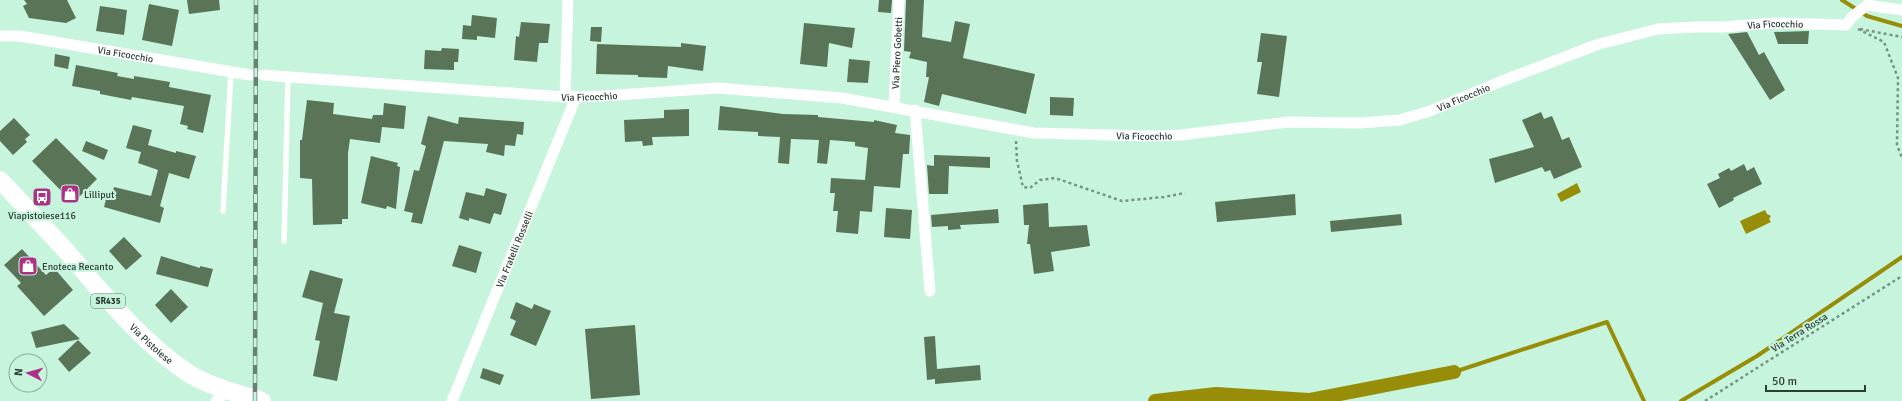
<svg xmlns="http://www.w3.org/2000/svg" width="1902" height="401" font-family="Signika,sans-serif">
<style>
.water{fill:#988d08}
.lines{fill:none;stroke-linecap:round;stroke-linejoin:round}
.stream{stroke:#988d08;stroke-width:4}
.canal{stroke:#988d08;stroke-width:14}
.building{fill:#597457}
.path{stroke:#759484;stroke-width:2.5;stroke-dasharray:3 3;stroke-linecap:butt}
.service{stroke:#fff;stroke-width:5.5}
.minor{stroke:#fff;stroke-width:11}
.primary{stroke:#fff;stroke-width:18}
.rail-casing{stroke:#678275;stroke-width:4.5}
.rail{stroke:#c7f4dd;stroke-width:3;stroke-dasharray:9;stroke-linecap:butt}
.labels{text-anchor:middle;stroke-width:4;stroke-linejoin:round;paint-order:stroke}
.shield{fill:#c7f4dd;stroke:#5a7467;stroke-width:1}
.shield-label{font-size:9px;font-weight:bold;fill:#2c3d35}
.street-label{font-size:10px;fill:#2c3d35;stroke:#c7f4dd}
.poi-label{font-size:10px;fill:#2c3d35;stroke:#c7f4dd;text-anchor:start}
</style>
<rect width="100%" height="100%" fill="#c7f4dd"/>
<g class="water">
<polygon points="1577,183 1581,192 1561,202 1557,194"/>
<polygon points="1765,210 1767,214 1771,216 1769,219 1771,222 1746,234 1740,221"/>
</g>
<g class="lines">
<g class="stream">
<polyline points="1842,0 1867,16 1902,26"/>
<polyline points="1454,372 1607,322 1644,401"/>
<polyline points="1681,401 1757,356 1902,257"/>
</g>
<polyline class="canal" points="1155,401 1216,394 1309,400 1454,372"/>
</g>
<g class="building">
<polygon points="24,0 67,0 76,18 66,23 29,18 23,6 27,4"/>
<polygon points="187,0 219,0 220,10 189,14"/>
<polygon points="879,0 892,0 891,13 878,12"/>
<polygon points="906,0 924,0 922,37 951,42 955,21 970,24 963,58 1035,74 1026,114 942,94 939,106 924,102 929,77 926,77 927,62 909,58 911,52 904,51"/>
<polygon points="149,4 179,10 172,46 142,40"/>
<polygon points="100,6 127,10 124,35 96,31"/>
<polygon points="472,15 497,18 495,38 477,36 477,40 462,39 463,25 471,26"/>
<polygon points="521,22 550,24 548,43 539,43 537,62 514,60 516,36 519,37"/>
<polygon points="804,23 855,28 852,48 829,43 827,67 800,64"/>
<polygon points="591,27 602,27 601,42 590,41"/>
<polygon points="1809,31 1808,44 1778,44 1774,32"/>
<polygon points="1747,32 1759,55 1764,52 1785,90 1770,100 1728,34"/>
<polygon points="1261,33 1287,36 1279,97 1257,94 1262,62 1257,62"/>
<polygon points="681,43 706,46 703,71 668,66 667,78 638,77 638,75 596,74 597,44 681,47"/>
<polygon points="442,48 459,49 458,62 454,62 454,70 424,69 425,50 441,51"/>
<polygon points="55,54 70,57 68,69 54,66"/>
<polygon points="849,59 870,61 868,83 847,82"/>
<polygon points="76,65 118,73 117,76 134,79 134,76 170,82 169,87 211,95 203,133 187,129 188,126 180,124 184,106 132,97 131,100 100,94 100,91 72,86"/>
<polygon points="1050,97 1074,98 1073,116 1050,115"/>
<polygon points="307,100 334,103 333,114 372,119 373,115 383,115 384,103 406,106 404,129 382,127 380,143 350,139 348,153 348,219 342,219 342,224 313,225 312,179 300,178 300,140 302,140"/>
<polygon points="720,106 783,114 818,115 818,117 874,122 874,120 897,125 895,133 910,135 910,138 909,154 903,154 900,188 874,186 872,212 860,211 858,234 836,232 838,211 833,211 835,193 830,193 831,178 865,180 868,148 855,146 855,142 830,140 827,164 817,163 819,140 791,139 789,164 778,163 780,137 758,136 758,132 718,130"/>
<polygon points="689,109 689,136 652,137 653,145 643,146 642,141 625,142 624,120 664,118 664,110"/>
<polygon points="1541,112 1544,119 1552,116 1562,140 1569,137 1582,167 1554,179 1550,170 1545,172 1542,167 1495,183 1489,159 1534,147 1522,120"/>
<polygon points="428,116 458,124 459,117 524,122 523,135 517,134 515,146 505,145 504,156 486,152 488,144 444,141 422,224 411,222 413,213 404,211 414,170 419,171 426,146 421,144"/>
<polygon points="14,118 30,135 25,139 27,142 13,155 0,141 0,131"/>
<polygon points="133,125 152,130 148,145 176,153 176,151 196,156 189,179 169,173 160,206 164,208 160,223 104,207 108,191 112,195 114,187 151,196 158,170 138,163 141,152 126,148"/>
<polygon points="56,138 97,179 73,203 32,161"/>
<polygon points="86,141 108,150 104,160 82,151"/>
<polygon points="934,155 990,157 990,168 949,166 948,194 929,194 927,165 934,166"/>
<polygon points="371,156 398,163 397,166 400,167 396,209 387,206 386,209 361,203"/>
<polygon points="1744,164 1747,171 1754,167 1762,184 1733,198 1734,200 1719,208 1707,184 1720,178 1718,174 1729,168 1731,171"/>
<polygon points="486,188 507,194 501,215 494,213 490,224 469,218 469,221 459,218 466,192 484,196"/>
<polygon points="1295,194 1296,215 1217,222 1215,202"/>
<polygon points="1048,203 1049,227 1087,225 1090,246 1051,252 1054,271 1034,274 1030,244 1027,244 1029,225 1024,225 1023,205"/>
<polygon points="886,208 912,210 910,239 884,237"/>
<polygon points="998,209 999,223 960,225 961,229 948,230 948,226 932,227 931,215"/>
<polygon points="1401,214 1402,225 1331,232 1330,221"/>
<polygon points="124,237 142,256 126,270 109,251"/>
<polygon points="459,245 482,252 476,273 452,266"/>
<polygon points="22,249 46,275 54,268 73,290 44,316 17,286 21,283 4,265"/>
<polygon points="161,256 200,268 200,266 213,269 208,287 156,274"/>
<polygon points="310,270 343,279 334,313 350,316 337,381 313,376 320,341 315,340 323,303 302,297"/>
<polygon points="171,289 188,307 171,323 155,305"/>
<polygon points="516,302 532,309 534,304 551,311 536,346 510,335 516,321 510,318"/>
<polygon points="64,324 80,339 36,348 31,332"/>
<polygon points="635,325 640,395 591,399 585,329"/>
<polygon points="935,336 937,369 980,365 981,380 935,384 935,379 927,380 924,337"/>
<polygon points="78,340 91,353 69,372 58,359"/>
<polygon points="483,368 504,375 500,385 480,378"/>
</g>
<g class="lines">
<g class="path">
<polyline points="1858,29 1884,42 1898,78 1897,145 1902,158"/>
<polyline points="1860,29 1902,37"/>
<polyline points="1016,141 1017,161 1023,187 1030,188 1040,180 1055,178 1122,201 1164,197 1185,193"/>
<polyline points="1705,401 1902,276"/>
</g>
<g class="service">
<polyline points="223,211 231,72"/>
<polyline points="284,241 288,76"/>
</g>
<g class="minor">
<path id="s1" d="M0 36H20L250 75"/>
<path id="s2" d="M263 75 565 97 602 96 718 88 842 98 1034 133 1149 136 1180 135 1288 122 1360 123 1400 120 1430 111 1507 79 1599 44 1658 29 1695 27H1723L1774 23 1846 25 1852 17 1867 5 1902 10"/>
<polyline points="565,97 568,0"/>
<path id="s3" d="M894 107 899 0"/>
<polyline points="915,110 930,291"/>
<polyline points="216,401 228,390"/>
<path id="s4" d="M452 401 576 97"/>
</g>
<path class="primary" id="s5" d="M0 180C20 201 40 223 60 244 100 289 137 339 188 373 208 386 240 394 262 401"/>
<g class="rail-casing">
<polyline id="rail" points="255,401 256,0"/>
</g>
<use href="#rail" class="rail"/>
</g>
<defs>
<g id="shop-square" transform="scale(1)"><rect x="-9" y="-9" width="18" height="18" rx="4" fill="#ad3285" stroke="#c7f4dd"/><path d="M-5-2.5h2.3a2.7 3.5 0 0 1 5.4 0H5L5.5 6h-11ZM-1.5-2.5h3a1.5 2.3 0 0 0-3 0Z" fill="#fff"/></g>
<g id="bus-square" transform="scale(1)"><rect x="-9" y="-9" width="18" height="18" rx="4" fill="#ad3285" stroke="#c7f4dd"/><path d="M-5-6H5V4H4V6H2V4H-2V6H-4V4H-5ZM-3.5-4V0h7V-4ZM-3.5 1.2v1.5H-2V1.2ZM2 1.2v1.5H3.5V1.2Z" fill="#fff"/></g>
</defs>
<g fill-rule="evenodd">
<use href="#shop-square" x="70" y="194"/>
<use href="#bus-square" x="42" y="197"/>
<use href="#shop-square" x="28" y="266"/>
</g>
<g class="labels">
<rect class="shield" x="91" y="294" width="34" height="14" rx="3"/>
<g class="shield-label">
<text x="108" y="304">SR435</text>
</g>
<g class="street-label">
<text dy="4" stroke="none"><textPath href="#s2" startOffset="1534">Via Ficocchio</textPath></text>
<text dy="4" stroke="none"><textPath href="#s3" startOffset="54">Via Piero Gobetti</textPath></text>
<text dy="4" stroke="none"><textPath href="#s1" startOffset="127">Via Ficocchio</textPath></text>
<text dy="4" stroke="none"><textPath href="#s2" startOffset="327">Via Ficocchio</textPath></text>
<text dy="4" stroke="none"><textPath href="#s2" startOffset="1210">Via Ficocchio</textPath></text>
<text dy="4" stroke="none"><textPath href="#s2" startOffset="886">Via Ficocchio</textPath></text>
<text dy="4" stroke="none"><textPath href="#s4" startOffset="164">Via Fratelli Rosselli</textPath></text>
<text transform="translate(1799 332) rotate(-32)" y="4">Via Terra Rossa</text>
<text dy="4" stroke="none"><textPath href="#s5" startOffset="223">Via Pistoiese</textPath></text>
</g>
<g class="poi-label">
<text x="84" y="198">Lilliput</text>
<text x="42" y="219" text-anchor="middle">Viapistoiese116</text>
<text x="42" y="270">Enoteca Recanto</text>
</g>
</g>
<g transform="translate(28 373) rotate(276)"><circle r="19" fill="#c7f4dd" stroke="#89ab9a"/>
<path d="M0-3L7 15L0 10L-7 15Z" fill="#ad3285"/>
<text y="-6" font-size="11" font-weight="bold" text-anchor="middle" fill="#2c3d35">N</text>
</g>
<path d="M1766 385v6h99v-6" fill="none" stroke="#2c3d35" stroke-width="2"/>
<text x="1772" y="385" font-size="12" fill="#2c3d35" stroke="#c7f4dd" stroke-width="3" paint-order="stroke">50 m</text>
</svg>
